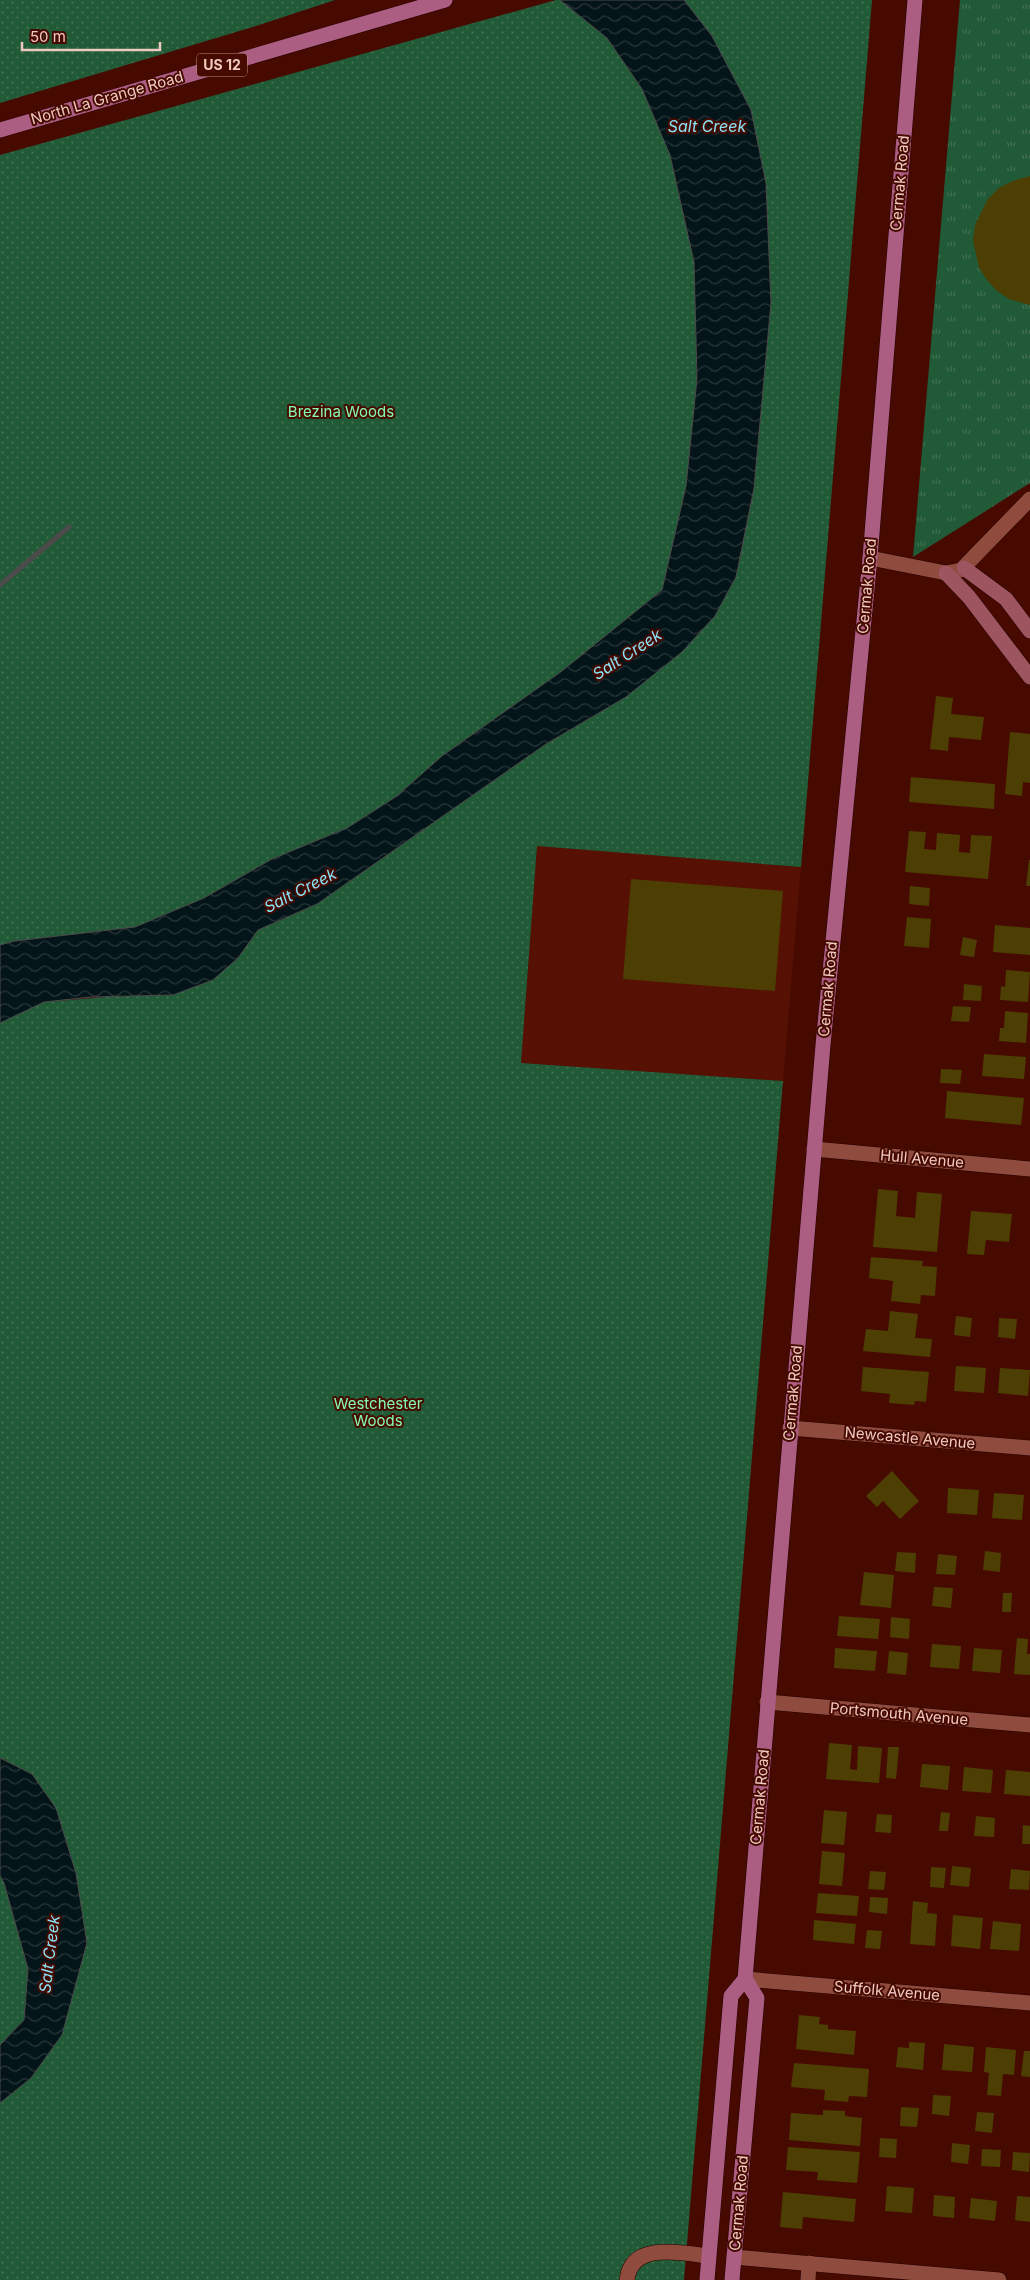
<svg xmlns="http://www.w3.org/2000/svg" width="1030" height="2280" font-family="Inter,sans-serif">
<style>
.built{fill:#561004}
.grass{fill:url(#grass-tufts)}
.park{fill:url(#park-dots)}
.water{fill:url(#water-waves);stroke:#4b4b4b}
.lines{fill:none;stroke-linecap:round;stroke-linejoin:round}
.stream{stroke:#4b4b4b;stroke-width:5.5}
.building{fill:#4d3e03}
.street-casing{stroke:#250000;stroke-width:16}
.secondary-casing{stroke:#250000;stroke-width:16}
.primary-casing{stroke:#250000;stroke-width:16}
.street{stroke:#8f4c3e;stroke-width:15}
.secondary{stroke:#9d5560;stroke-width:15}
.primary{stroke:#ab5e82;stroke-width:15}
.labels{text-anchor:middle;stroke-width:4;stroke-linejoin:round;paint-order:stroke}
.shield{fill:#470a01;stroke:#bd9087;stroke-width:1}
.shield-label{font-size:14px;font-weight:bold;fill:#f0c9c0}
.street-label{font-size:15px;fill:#f0c9c0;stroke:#470a01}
.park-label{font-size:15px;fill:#86fcae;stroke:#470a01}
.water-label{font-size:16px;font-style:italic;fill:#87e3f7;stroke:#470a01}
</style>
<defs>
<pattern id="grass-tufts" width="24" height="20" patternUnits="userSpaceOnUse" patternTransform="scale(1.25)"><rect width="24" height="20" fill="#215a36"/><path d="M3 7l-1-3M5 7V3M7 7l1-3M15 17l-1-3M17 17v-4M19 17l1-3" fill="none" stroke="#427051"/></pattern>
<pattern id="park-dots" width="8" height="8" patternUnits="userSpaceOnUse" patternTransform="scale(1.25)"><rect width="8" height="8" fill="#215a36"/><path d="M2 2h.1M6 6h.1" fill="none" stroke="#427051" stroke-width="1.8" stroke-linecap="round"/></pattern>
<pattern id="water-waves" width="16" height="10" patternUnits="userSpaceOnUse" patternTransform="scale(1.25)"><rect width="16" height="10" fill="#041519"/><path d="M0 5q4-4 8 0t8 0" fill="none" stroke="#293639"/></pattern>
</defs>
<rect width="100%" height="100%" fill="#470a01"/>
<polygon class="built" points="537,845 801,867 783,1081 521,1063"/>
<polygon class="grass" points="960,0 1030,0 1030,483 913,557"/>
<g class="park">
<polygon points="0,0 335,0 256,26 0,103"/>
<polygon points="556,0 560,0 607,38 642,89 670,155 694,262 697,379 686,486 662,590 562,671 442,756 397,796 347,828 272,859 204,898 135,927 15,941 0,945 0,155"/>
<polygon points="684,0 872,0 801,867 537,846 521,1063 783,1081 684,2280 0,2280 0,2103 31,2078 87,1943 81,1910 6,1760 0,1758 0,1023 44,1002 132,995 238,958 258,930 317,904 546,744 626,697 736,577 754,488 771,303 766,183 712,36"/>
<polygon points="0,1876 4,1883 28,1969 24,2020 0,2045"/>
</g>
<g class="water">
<polygon points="560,0 684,0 712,36 751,110 766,183 771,303 754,488 736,577 715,616 682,652 626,697 546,744 317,904 258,930 238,958 213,980 173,995 91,997 44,1002 0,1023 0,945 15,941 135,927 204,898 272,859 347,828 397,796 442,756 562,671 662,590 686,486 697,379 694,262 670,155 642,89 607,38"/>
<polygon points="0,1758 32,1774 56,1808 76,1873 87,1943 62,2035 31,2078 0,2103 0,2045 24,2020 28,1969 4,1883 0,1876"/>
</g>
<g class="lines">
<polyline class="stream" points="0,585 69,527"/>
</g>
<g class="building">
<polygon points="1030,176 1030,305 1009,299 997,291 987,280 979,268 973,240 975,225 988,199 999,188 1013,181"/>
<polygon points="936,696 953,698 951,714 984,717 981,740 949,737 948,751 930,749"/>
<polygon points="1010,732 1030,734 1030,783 1023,782 1022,796 1005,794"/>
<polygon points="911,777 995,784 994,809 909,802"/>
<polygon points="909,831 926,832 924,849 936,850 937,833 960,835 959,852 970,853 971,835 992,836 988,879 905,872"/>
<polygon points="1029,860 1030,860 1030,886 1026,886"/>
<polygon points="631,879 783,891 775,991 623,979"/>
<polygon points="910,886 930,888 929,906 909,904"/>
<polygon points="907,917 931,919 929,948 904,946"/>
<polygon points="995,925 1030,928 1030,955 993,952"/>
<polygon points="963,937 977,940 974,957 960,955"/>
<polygon points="1006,970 1030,972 1028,1002 1000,1000 1001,986 1005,987"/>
<polygon points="964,984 982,986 981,1001 963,1000"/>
<polygon points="953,1006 971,1007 969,1022 951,1021"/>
<polygon points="1005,1011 1028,1013 1026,1043 999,1041 1000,1028 1004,1028"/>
<polygon points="984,1054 1026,1057 1024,1079 982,1076"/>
<polygon points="941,1069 962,1070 960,1084 940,1083"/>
<polygon points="947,1091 1024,1098 1021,1125 945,1118"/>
<polygon points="878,1189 898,1191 896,1216 915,1218 917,1192 942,1194 937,1252 873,1247"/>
<polygon points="971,1211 1012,1214 1009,1242 986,1240 984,1255 967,1254"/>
<polygon points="871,1257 923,1261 922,1266 937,1267 935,1296 921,1295 920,1304 891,1301 893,1281 869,1278"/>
<polygon points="890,1311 918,1314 915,1338 932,1339 930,1357 863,1351 866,1329 888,1331"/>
<polygon points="956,1316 972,1318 970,1337 954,1335"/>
<polygon points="999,1318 1017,1319 1015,1339 998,1337"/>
<polygon points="956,1366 986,1368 984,1393 954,1391"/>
<polygon points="863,1367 929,1372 926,1402 915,1401 914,1405 889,1403 890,1394 861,1391"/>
<polygon points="1000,1368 1030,1370 1028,1396 998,1393"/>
<polygon points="892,1471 919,1501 900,1519 883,1501 877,1507 866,1496"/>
<polygon points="948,1488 979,1490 977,1515 947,1513"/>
<polygon points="994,1493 1024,1495 1022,1520 992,1518"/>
<polygon points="985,1551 1001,1553 1000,1572 983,1570"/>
<polygon points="897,1552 916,1553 915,1573 895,1571"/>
<polygon points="938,1554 957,1556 955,1575 936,1574"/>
<polygon points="864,1572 894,1575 891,1608 860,1605"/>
<polygon points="934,1587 953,1588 951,1608 932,1606"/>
<polygon points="1003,1593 1012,1593 1011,1612 1002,1612"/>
<polygon points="839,1616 880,1619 878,1639 837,1636"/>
<polygon points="891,1617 910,1619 909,1639 890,1637"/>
<polygon points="1017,1638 1028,1639 1027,1654 1030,1654 1030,1675 1014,1674"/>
<polygon points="932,1644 961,1646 959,1669 930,1667"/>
<polygon points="835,1648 877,1651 875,1671 834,1668"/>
<polygon points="974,1648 1002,1650 1000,1673 972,1671"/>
<polygon points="889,1651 908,1653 906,1675 887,1673"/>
<polygon points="829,1743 852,1745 850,1769 857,1770 858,1746 882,1748 879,1783 826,1779"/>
<polygon points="888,1747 899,1747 896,1779 886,1778"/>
<polygon points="922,1764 950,1766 948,1790 920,1787"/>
<polygon points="964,1767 993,1770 991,1793 962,1791"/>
<polygon points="1006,1770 1030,1772 1030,1796 1004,1794"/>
<polygon points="824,1810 847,1812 844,1845 821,1843"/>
<polygon points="941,1812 950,1813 948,1831 939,1831"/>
<polygon points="877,1814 892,1815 891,1833 875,1832"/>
<polygon points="976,1816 995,1818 994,1837 974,1836"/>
<polygon points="1023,1825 1030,1826 1030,1844 1022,1844"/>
<polygon points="822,1851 845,1853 842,1886 819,1884"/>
<polygon points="952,1866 971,1868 969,1887 950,1885"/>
<polygon points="931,1867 946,1868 944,1888 930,1887"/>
<polygon points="1011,1869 1030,1871 1029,1890 1009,1889"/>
<polygon points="870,1871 886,1872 884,1890 868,1889"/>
<polygon points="818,1893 859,1896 857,1916 816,1913"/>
<polygon points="870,1897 888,1898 887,1914 869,1912"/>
<polygon points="913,1901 928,1903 927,1913 937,1914 935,1946 910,1944"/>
<polygon points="953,1915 983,1918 980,1949 951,1946"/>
<polygon points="814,1920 856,1924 854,1944 813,1940"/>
<polygon points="993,1921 1021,1924 1019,1951 990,1949"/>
<polygon points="867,1930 882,1931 880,1949 865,1948"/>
<polygon points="799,2015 820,2017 819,2024 828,2025 828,2029 856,2031 854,2055 796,2049"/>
<polygon points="909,2042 925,2043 923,2070 896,2067 898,2047 909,2048"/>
<polygon points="944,2044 974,2047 972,2072 942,2070"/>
<polygon points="986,2047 1016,2050 1014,2075 1003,2074 1001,2096 987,2095 989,2073 984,2072"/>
<polygon points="1024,2051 1030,2051 1030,2077 1021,2076"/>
<polygon points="794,2063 869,2069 867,2097 849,2096 848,2102 824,2100 825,2090 791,2087"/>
<polygon points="933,2095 951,2096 949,2116 932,2114"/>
<polygon points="901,2107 919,2108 917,2127 900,2126"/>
<polygon points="823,2110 845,2111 845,2116 862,2118 860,2146 789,2140 791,2113 823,2115"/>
<polygon points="977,2112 994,2113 992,2133 975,2131"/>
<polygon points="880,2138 897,2139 896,2158 879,2157"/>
<polygon points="952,2143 970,2145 968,2164 951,2162"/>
<polygon points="788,2147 860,2152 857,2183 817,2180 818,2172 786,2170"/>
<polygon points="982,2149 1001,2150 1000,2167 981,2166"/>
<polygon points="1013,2152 1030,2153 1029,2172 1012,2170"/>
<polygon points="887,2186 914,2188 912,2213 885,2211"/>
<polygon points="783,2192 856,2199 854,2222 803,2217 802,2229 780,2227"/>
<polygon points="934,2195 955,2197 954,2218 933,2216"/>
<polygon points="1017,2196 1030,2197 1030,2222 1015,2220"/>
<polygon points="971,2198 997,2201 995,2221 969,2218"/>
</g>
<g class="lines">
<g class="street-casing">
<g id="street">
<polyline points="870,558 946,573 961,570 1030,499"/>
<polyline points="814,1149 1030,1169"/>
<polyline points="790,1428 1030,1448"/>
<polyline points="767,1702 1030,1725"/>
<polyline points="745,1979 1030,2003"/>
<polyline points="734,2257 999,2280"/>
<path d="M627 2280C631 2241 682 2253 708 2256"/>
<polyline points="808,2280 809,2263"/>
</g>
</g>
<g class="secondary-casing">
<g id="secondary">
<polyline points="964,568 1006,599 1030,631"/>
<polyline points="946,573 969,597 1030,677"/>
</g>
</g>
<g class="primary-casing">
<g id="primary">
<polyline points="0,130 445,0"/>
<polyline points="707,2280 731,1996 745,1979 823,1045 870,558 915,0"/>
<polyline points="732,2280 757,1998 745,1979"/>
</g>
</g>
<use href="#street" class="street"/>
<use href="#secondary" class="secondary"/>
<use href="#primary" class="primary"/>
</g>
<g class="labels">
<rect class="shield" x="197" y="53.5" width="50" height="23" rx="4"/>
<g class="shield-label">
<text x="222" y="70">US 12</text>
</g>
<g class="street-label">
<text transform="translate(107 98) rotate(-16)" y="5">North La Grange Road</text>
<text transform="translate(900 183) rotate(-85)" y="5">Cermak Road</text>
<text transform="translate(867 586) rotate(-85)" y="5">Cermak Road</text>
<text transform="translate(828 989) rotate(-85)" y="5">Cermak Road</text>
<text transform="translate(922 1159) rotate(5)" y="5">Hull Avenue</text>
<text transform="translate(793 1393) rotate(-85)" y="5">Cermak Road</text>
<text transform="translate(910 1438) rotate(5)" y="5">Newcastle Avenue</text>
<text transform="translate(899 1714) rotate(5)" y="5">Portsmouth Avenue</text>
<text transform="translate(760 1797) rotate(-85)" y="5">Cermak Road</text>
<text transform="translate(887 1991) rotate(5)" y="5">Suffolk Avenue</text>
<text transform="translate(739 2203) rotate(-85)" y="5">Cermak Road</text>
</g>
<g class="park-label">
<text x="341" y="417">Brezina Woods</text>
<text x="378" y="1409">Westchester<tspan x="378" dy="17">Woods</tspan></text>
</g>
<g class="water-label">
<text x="707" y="132">Salt Creek</text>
<text transform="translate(627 654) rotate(-33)" y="6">Salt Creek</text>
<text transform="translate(300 890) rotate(-27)" y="6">Salt Creek</text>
<text transform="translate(49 1954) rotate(-83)" y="6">Salt Creek</text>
</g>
</g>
<path d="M22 42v8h138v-8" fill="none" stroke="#f0c9c0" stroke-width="2.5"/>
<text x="30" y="42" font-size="15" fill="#f0c9c0" stroke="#470a01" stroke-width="4" paint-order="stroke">50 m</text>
</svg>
